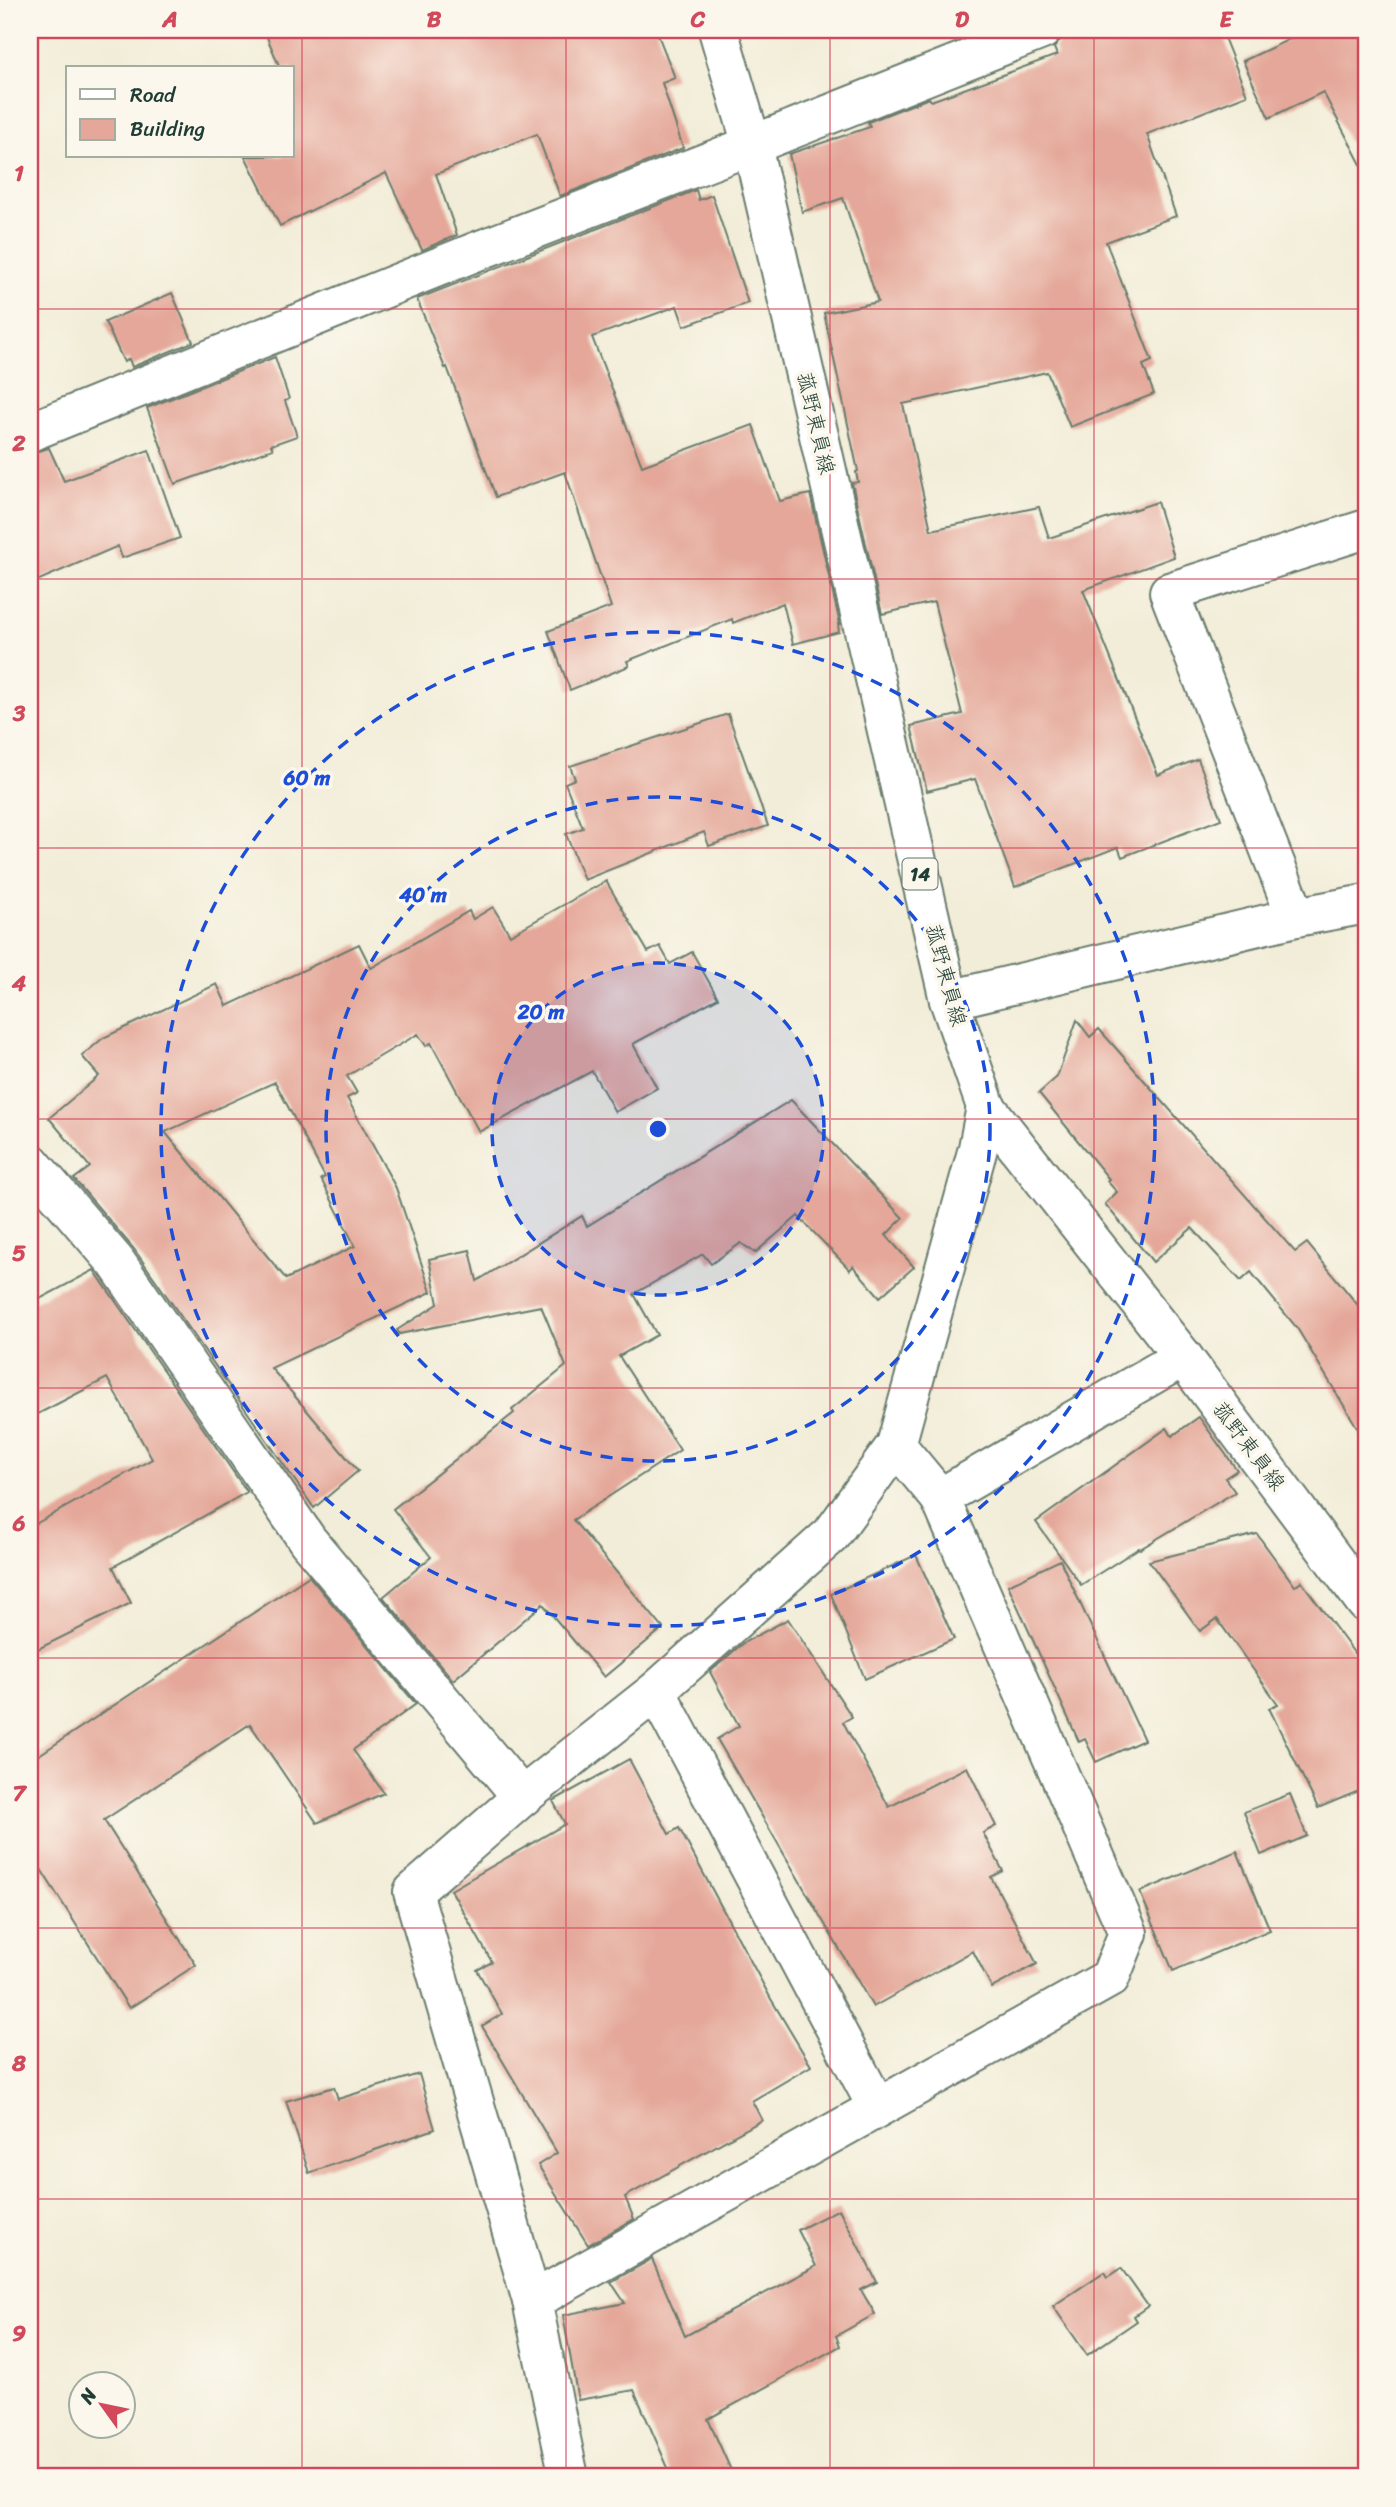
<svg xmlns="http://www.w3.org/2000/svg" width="1396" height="2507" font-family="Sriracha,'Klee One',sans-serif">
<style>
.building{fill:#e4a799;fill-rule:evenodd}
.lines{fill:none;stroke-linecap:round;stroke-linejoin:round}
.minor-casing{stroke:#697b6d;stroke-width:42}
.major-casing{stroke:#697b6d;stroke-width:42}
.minor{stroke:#fff;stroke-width:38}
.major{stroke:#fff;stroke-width:38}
.grid{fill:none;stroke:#d1495b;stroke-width:2;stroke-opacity:0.55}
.ring{fill:none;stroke:#1d4ed8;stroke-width:3.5;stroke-dasharray:12 9}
.labels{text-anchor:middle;stroke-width:7;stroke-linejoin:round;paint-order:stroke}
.shield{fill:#fbf7ec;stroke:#61756b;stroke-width:2}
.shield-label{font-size:19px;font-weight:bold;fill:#1f3d34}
.street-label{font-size:21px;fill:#1f3d34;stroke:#fbf7ec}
.centre{fill:#1d4ed8;stroke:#fbf7ec;stroke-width:3.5}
.ring-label{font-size:21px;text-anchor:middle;font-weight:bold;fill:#1d4ed8;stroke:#fbf7ec;stroke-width:7;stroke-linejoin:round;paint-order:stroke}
.neatline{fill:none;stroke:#d1495b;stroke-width:2.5}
.grid-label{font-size:23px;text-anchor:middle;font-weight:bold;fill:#d1495b}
</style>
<rect width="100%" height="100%" fill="#fbf7ec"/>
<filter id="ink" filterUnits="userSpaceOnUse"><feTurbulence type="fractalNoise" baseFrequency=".0143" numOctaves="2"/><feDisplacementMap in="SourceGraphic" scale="14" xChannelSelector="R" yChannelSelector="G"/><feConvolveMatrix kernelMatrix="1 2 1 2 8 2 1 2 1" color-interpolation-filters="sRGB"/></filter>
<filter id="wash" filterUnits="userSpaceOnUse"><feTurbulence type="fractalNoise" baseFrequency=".00686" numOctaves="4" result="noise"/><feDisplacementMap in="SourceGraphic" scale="28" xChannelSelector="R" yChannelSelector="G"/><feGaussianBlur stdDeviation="1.57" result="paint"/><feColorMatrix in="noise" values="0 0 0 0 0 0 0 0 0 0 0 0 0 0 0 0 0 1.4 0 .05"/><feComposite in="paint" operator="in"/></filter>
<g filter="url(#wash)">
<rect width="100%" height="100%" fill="#f2edd8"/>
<g id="blocks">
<g class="building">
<polygon points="264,30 656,30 675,78 662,83 683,148 560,196 537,134 436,174 457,235 422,250 386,173 280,226 245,156 292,156 292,68 280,68"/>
<polygon points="1085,30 1221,30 1247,95 1147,134 1176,216 1106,242 1152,361 1143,365 1154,394 1070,427 1047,372 903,404 931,530 1039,507 1049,538 1157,502 1174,557 1083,590 1158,775 1198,759 1221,819 1122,857 1118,847 1015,887 975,779 927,791 911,726 962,714 934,602 882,614 852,483 858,482 856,472 858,471 824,313 878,302 843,198 802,212 789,154 870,127 868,122 929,98 931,101 1057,55 1054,48 1061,39"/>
<polygon points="1309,30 1366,30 1366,174 1323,92 1269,118 1243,61"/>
<polygon points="696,190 699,200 712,195 748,303 684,326 677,306 592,337 642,466 753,425 780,501 810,494 840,624 838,624 839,632 793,644 783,603 733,623 732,619 627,661 629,666 570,690 548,631 611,607 565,472 496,497 447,367 445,368 417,299"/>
<polygon points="172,293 193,342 132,367 129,359 124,362 105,322"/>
<polygon points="275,357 289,399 285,401 297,436 271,445 273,449 175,484 147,408"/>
<polygon points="49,448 64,481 149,450 180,538 122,558 118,546 30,584 30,453"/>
<polygon points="728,714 768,826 709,846 704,832 584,880 566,834 583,828 565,783 575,779 570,766"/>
<path d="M606 881 648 952 660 946 670 964 692 952 718 998 633 1044 657 1088 615 1112 592 1071 479 1132 431 1043 426 1046 418 1034 347 1076 357 1093 347 1098 396 1188 431 1292 271 1368 358 1471 314 1508 134 1249 74 1179 90 1167 49 1118 99 1076 82 1056 103 1038 217 984 227 1006 359 944 371 968 469 911 473 919 493 907 510 935ZM275 1082 325 1177 321 1179 355 1246 286 1279 165 1132Z"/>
<polygon points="1077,1020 1090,1037 1099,1029 1295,1252 1307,1243 1366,1315 1366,1442 1297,1328 1251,1272 1241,1281 1192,1228 1153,1262 1105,1204 1117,1192 1107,1181 1109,1179 1039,1093 1057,1077"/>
<polygon points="791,1100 903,1218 886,1235 914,1267 880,1297 853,1266 850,1270 798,1216 755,1253 741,1243 711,1264 703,1254 634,1294 657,1335 619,1356 680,1450 573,1520 663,1628 604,1677 543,1604 453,1680 383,1597 431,1557 393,1509 514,1413 512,1410 566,1366 541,1306 399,1334 397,1330 438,1304 429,1259 470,1250 477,1281 582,1216 587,1226"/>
<polygon points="94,1270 247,1492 113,1567 131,1603 30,1653 30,1527 152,1459 107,1378 30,1418 30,1304"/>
<polygon points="1199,1417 1237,1470 1225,1478 1235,1492 1140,1549 1139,1548 1081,1585 1036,1522 1167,1428 1172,1436"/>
<polygon points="1257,1534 1295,1586 1301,1581 1366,1669 1366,1788 1318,1808 1269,1708 1278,1704 1217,1619 1200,1631 1149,1561"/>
<polygon points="916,1555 954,1639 865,1679 831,1594"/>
<polygon points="1060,1560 1144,1740 1096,1762 1085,1739 1079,1742 1008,1585"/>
<polygon points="309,1576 416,1704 353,1750 384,1793 317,1823 250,1724 104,1820 196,1965 129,2008 30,1852 30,1761"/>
<polygon points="788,1619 852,1717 843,1722 889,1807 967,1767 996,1826 983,1833 1003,1871 991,1877 1037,1964 992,1988 973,1951 873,2007 717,1739 739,1726 710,1672 743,1643"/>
<polygon points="629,1759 669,1834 679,1828 771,1999 811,2066 752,2101 762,2120 625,2197 634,2219 588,2245 538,2165 557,2153 482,2026 502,2014 477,1970 492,1962 451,1890 565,1824 553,1801"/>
<polygon points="1290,1794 1307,1836 1261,1855 1244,1812"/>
<polygon points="1237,1851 1270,1930 1173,1971 1140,1892"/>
<polygon points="419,2074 435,2129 309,2173 286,2101 334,2087 338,2099"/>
<polygon points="839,2209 877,2282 861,2290 875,2314 836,2336 840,2346 708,2419 734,2477 672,2477 634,2390 578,2400 563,2315 625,2303 611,2282 652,2259 685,2336 816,2266 798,2230"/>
<polygon points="1121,2268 1148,2306 1134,2316 1137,2321 1087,2355 1053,2306 1104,2272 1107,2277"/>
</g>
</g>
</g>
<g filter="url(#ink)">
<use href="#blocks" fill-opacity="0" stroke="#697b6d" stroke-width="2"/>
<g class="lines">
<g class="minor-casing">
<g id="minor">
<polyline points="30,432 475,252 752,145 1042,30"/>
<polyline points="1296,917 1169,592 1366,529"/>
<polyline points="949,1000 1296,917 1366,904"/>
<polyline points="30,1162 116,1262 308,1541 522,1797"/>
<polyline points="896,1445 940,1498 1183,1357"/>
<polyline points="656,1691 877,2107"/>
<polyline points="532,2301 1110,1978 1128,1933 940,1498"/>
<polyline points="569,2477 532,2301 413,1892 522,1797 656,1691 831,1535 896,1445 978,1148 986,1107"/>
</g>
</g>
<g class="major-casing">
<polyline id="major" points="718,30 752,145 949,1000 986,1107 1183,1357 1366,1603"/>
</g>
<use href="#minor" class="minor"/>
<use href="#major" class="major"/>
</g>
</g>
<path class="grid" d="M302 30V2477M566 30V2477M830 30V2477M1094 30V2477M30 309H1366M30 579H1366M30 848H1366M30 1119H1366M30 1388H1366M30 1658H1366M30 1928H1366M30 2199H1366"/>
<circle cx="658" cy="1129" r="166" fill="#1d4ed8" fill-opacity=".12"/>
<g class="ring">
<circle cx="658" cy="1129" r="166"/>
<circle cx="658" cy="1129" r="332"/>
<circle cx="658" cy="1129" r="497"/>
</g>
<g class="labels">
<rect class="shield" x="902.5" y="858.5" width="35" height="31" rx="5"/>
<g class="shield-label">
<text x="920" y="881">14</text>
</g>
<g class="street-label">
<text transform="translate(816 423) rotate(77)" y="7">菰野東員線</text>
<text transform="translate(946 975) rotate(75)" y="7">菰野東員線</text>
<text transform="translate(1249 1446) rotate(53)" y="7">菰野東員線</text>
</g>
</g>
<circle cx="658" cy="1129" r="10" class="centre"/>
<g class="ring-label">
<text x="307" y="785">60 m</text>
<text x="423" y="902">40 m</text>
<text x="541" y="1019">20 m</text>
</g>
<rect width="1396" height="2507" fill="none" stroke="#fbf7ec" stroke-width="77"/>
<rect x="66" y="66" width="228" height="91" fill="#fbf7ec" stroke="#a3ada2" stroke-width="2"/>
<rect x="80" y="89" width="35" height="10" fill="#ffffff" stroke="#a3ada2" stroke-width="2"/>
<text x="130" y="102" font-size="21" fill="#1f3d34">Road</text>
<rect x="80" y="119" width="35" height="21" fill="#e4a799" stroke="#a3ada2" stroke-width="2"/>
<text x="130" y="136" font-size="21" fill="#1f3d34">Building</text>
<g transform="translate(102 2405) rotate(303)"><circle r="33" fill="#fbf7ec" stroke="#a3ada2" stroke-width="2"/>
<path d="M0-5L12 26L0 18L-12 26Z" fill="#d1495b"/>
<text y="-10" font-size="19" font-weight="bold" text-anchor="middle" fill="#1f3d34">N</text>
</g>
<rect x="38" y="38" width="1320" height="2430" class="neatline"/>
<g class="grid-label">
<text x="170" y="27">A</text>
<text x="434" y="27">B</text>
<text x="698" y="27">C</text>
<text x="962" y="27">D</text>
<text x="1226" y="27">E</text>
<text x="19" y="181">1</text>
<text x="19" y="451">2</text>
<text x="19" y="721">3</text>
<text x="19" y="991">4</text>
<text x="19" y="1261">5</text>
<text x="19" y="1531">6</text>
<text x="19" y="1801">7</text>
<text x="19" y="2071">8</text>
<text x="19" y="2341">9</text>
</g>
</svg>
